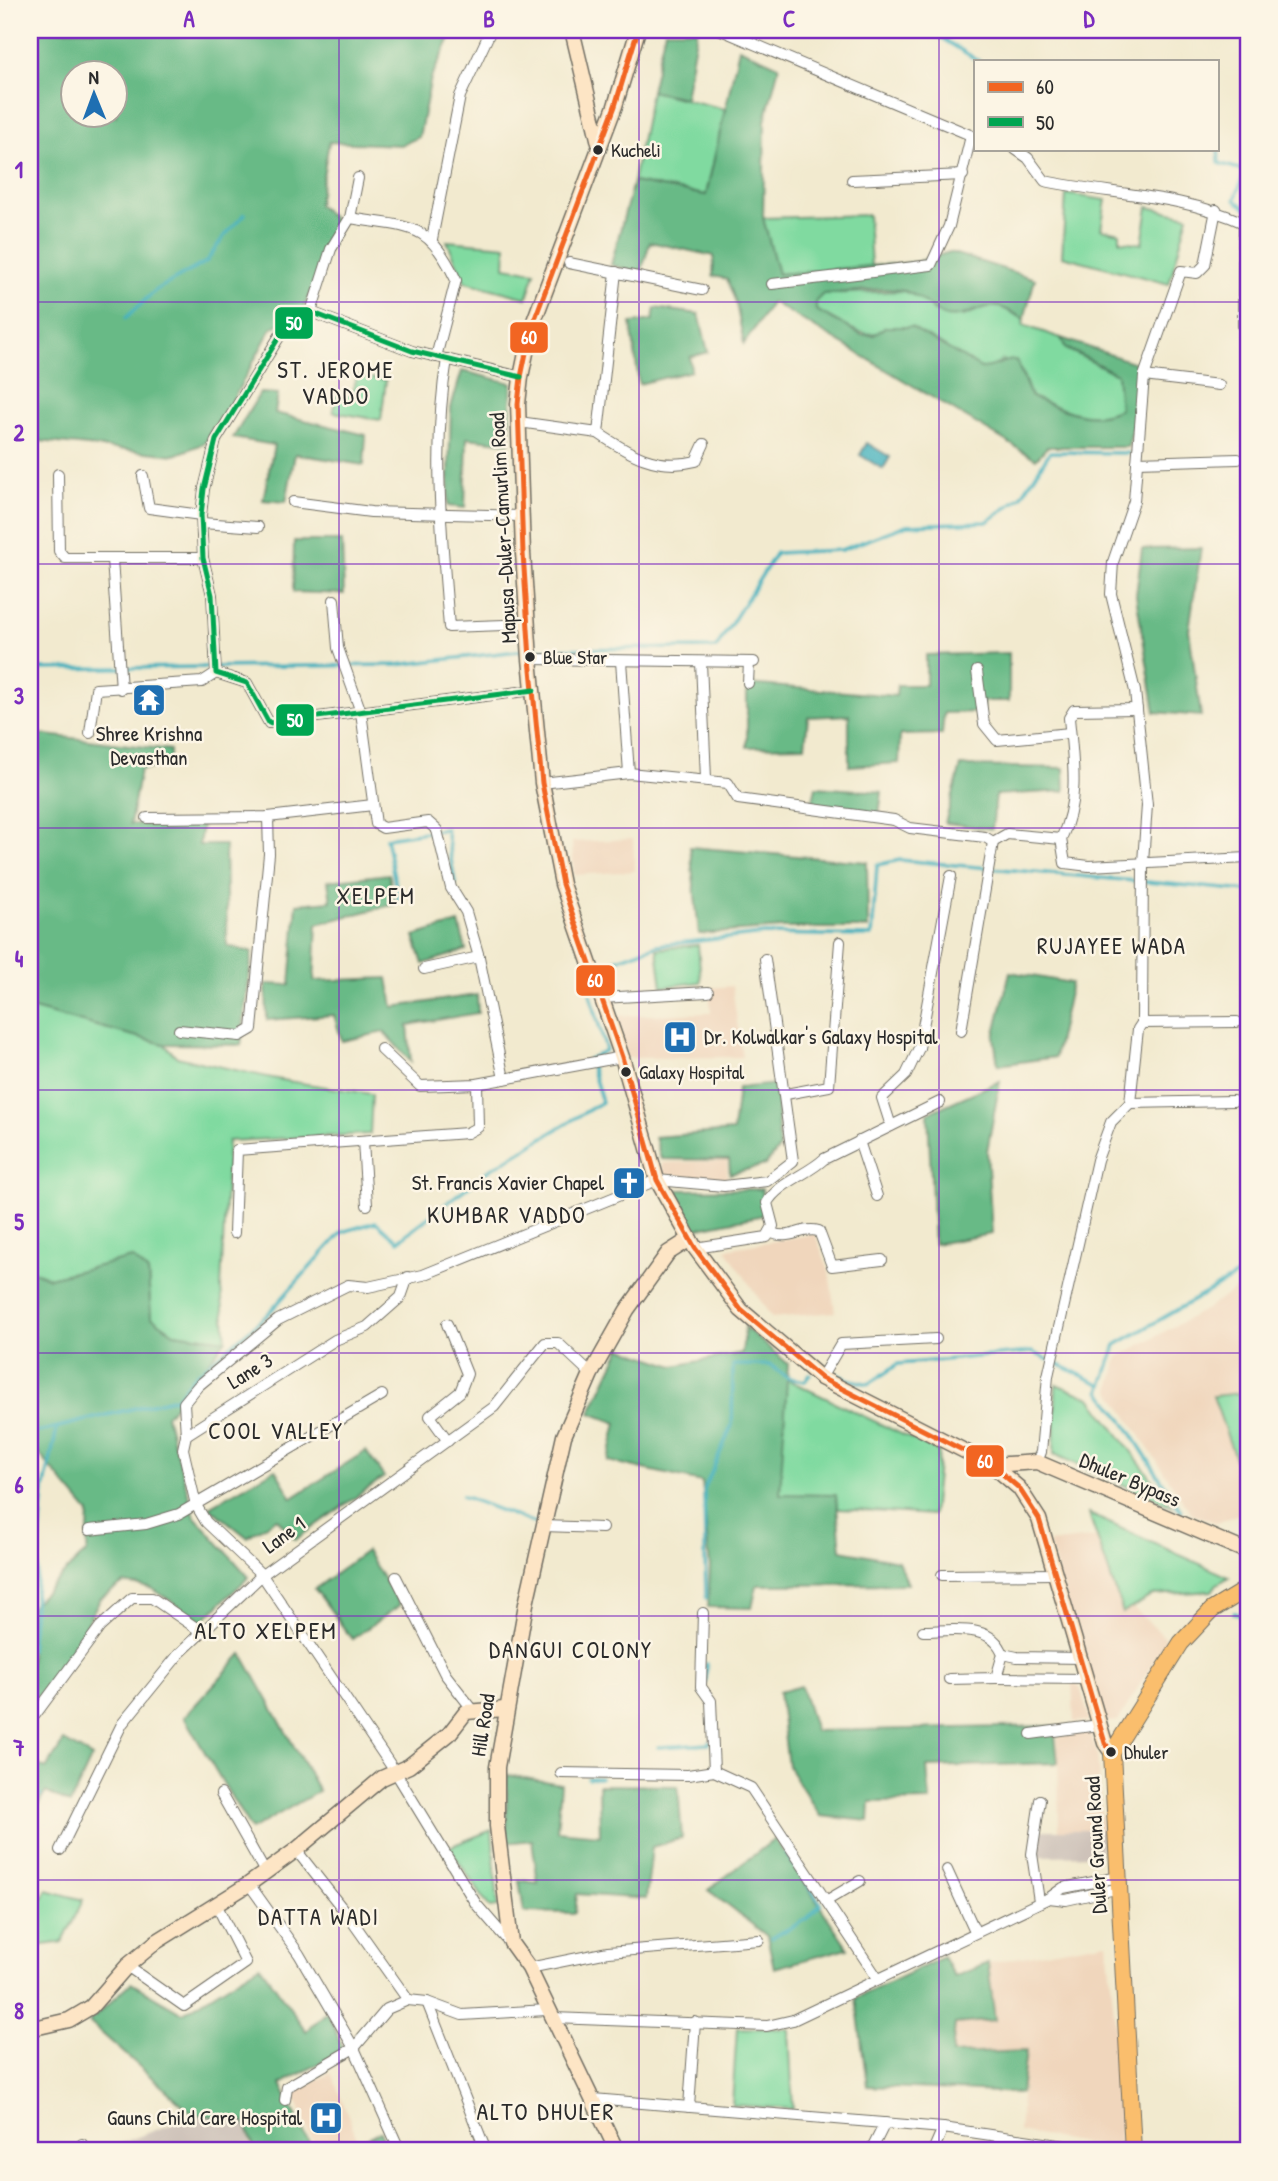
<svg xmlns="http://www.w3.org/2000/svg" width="1278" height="2181" font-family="'Patrick Hand',sans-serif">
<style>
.built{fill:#f0d6bc}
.industrial{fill:#cec2b9}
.green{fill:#80daa0;stroke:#568266;stroke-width:2}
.forest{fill:#68ba86;stroke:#4a7258;stroke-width:2;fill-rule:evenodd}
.water{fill:#41b0bd;stroke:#366e74;stroke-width:2}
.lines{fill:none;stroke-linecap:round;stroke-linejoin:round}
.stream{stroke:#41b0bd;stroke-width:3.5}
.street-casing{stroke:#716e64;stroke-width:12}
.secondary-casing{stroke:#716e64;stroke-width:17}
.primary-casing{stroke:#716e64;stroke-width:18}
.street{stroke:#fff;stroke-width:10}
.secondary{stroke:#fde5c5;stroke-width:14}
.primary{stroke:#fabe6d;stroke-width:16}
.bus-1-casing{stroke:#fcf5e5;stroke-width:10}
.bus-2-casing{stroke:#fcf5e5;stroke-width:10}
.bus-1{stroke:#f26522;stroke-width:5}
.bus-2{stroke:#00a651;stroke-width:5}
.grid{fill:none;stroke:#7b2cbf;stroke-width:2;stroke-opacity:0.55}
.bus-dot{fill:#2b2b2b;stroke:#fcf5e5;stroke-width:2.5}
.labels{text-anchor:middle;stroke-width:5;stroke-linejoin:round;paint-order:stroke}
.bus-label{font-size:19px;fill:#2b2b2b;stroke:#fcf5e5;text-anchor:start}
.street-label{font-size:21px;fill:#2b2b2b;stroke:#fcf5e5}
.poi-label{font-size:21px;fill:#2b2b2b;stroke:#fcf5e5;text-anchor:end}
.neighbourhood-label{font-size:23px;letter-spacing:2px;fill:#2b2b2b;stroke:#fcf5e5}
.quarter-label{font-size:24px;letter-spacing:2px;fill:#2b2b2b;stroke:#fcf5e5}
.line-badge{stroke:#fcf5e5;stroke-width:2.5}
.badge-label{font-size:19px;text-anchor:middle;font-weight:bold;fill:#fff}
.neatline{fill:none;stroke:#7b2cbf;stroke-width:2.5}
.grid-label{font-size:23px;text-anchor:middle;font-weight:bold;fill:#7b2cbf}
</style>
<rect width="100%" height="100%" fill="#fcf5e5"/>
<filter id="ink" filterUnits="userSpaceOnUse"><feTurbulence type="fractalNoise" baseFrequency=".0143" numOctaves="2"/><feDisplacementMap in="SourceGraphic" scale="14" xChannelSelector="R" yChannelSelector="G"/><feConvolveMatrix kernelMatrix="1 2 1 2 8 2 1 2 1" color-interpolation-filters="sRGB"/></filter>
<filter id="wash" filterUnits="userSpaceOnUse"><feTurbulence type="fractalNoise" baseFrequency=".00686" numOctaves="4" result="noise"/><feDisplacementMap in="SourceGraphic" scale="28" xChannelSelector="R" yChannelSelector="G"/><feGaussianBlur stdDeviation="1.57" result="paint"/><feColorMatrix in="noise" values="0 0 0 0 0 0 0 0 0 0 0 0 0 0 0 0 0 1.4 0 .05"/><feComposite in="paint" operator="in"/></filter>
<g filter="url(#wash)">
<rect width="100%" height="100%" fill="#f2eacf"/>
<g class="built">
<polygon points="633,839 635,871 574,875 572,842"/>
<polygon points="732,986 742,1057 627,1058 615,1016 711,1013 709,988"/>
<polygon points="727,1161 727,1178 663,1176 662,1163"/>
<polygon points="815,1234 829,1271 835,1312 772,1318 726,1249"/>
<polygon points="1248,1281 1248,1510 1217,1523 1191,1513 1110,1390 1118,1357 1208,1308"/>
<polygon points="1099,1537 1122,1612 1132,1607 1167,1639 1118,1721 1103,1722 1049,1543"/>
<polygon points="1072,1681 1080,1687 1090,1721 1074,1722"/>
<polygon points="1090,1731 1097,1753 1102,1830 1059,1830 1058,1737"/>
<polygon points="1107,1942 1121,2086 1120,2149 1019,2132 1026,2051 952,2054 955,2024 995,2020 988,1963"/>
<polygon points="331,2073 360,2145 344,2151 316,2151 293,2091"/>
</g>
<g class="industrial">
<polygon points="1038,1830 1102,1830 1101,1855 1037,1856"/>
<polygon points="238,2099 253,2151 100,2151"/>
</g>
<g class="green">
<polygon points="651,91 725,109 706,195 633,182"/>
<polygon points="1066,194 1106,200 1101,229 1120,233 1120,241 1142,244 1148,207 1188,216 1169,284 1062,256"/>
<polygon points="868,215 871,267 778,274 763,218"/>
<polygon points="447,241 506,246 505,267 535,272 527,298 465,282"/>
<path d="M903 291 925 300 934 311 964 316 988 306 1001 307 1024 319 1023 325 1061 338 1066 349 1117 374 1120 409C1089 425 1062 408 1031 397L1022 372 1003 360 992 368H981L911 327C859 339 862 335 816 310V301L822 294Z"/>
<polygon points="357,376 386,380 381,420 333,412 336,393 352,395"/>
<polygon points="698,945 701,982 662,987 657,949"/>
<polygon points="30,1008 164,1044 177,1057 281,1080 372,1094 370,1134 228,1141 221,1288 226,1340 173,1333 151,1317 148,1272 132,1258 49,1278 30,1270"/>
<polygon points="786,1379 939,1452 933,1515 776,1505"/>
<polygon points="1056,1384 1091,1398 1173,1507 1054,1454"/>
<polygon points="1248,1392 1248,1495 1213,1396"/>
<polygon points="1089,1514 1229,1577 1217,1584 1212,1591 1153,1595 1123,1613"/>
<polygon points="492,1830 498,1907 490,1908 449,1847"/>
<polygon points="47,1890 83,1900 63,1942 30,1947 30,1911 41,1901"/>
<polygon points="737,2028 789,2029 793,2109 732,2105"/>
</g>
<g class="forest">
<path d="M30 30H454L431 78 419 137 401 145 329 142 318 205 334 219 321 269 303 309 271 329 229 407 205 443 175 455 30 440ZM74 74H116V116H74Z"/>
<polygon points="665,30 697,30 685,98 651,91"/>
<path d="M739 48 779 66 765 121 763 218 778 274 916 262 950 252 1035 279 1024 319C1013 313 1001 304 988 307 973 309 963 319 946 316 931 312 924 297 905 291 885 286 845 293 823 294L816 301V310L862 335H874L885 327H911L981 368C994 368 1002 360 1016 360L1031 397C1062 408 1088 425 1120 409L1117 374 1066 348 1061 338 1138 364 1146 369 1128 447H1047L1036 459 772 302 744 344 736 303 727 279 713 276 714 256 650 242 641 273 611 265 633 182 706 195Z"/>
<polygon points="655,308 699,314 708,352 690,357 691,371 639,384 631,323 653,320"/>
<polygon points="462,371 512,383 509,443 467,438 465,508 448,506 451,407"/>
<polygon points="260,393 278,394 275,413 366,435 364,465 295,454 286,502 263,500 274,445 233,438"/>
<polygon points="294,541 342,541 344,594 293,592"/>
<polygon points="1201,548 1189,630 1201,716 1155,712 1136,595 1142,549"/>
<polygon points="1009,653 1009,701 983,701 983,712 944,713 942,734 900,735 899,763 849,766 849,715 808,717 805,746 747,747 747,684 896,696 897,685 926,685 926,655"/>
<polygon points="30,733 170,750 170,765 140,770 130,824 202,825 199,845 225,845 227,946 252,952 241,1045 164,1044 30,1008"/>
<polygon points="961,766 1064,768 1065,791 996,795 992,829 945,823"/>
<polygon points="816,787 882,792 879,814 812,804"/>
<polygon points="690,847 867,862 868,928 782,928 699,934"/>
<polygon points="389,874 395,904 317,924 314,981 388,978 393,1007 477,995 478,1013 408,1025 411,1062 384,1032 342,1041 334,1015 267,1020 266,984 290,985 297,904 331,901 328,881"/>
<polygon points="459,923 466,950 423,964 414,936"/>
<polygon points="1010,972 1071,983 1055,1057 998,1065 994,1037"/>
<polygon points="1000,1081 987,1151 992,1234 934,1244 928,1113"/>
<polygon points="776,1084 779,1149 765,1165 730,1174 729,1160 661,1159 655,1137 733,1131 738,1088"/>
<polygon points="762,1189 764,1215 694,1229 677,1190"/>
<polygon points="132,1258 148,1272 151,1317 174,1333 226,1340 166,1416 195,1517 249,1577 202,1621 151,1588 124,1583 100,1599 68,1658 30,1707 30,1607 87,1551 89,1513 30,1443 30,1270 49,1278"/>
<polygon points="745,1327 788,1364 780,1494 836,1495 841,1550 898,1561 908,1584 757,1585 752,1608 708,1607 710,1567 702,1482 608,1461 617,1423 590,1413 621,1348 674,1366 742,1353"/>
<polygon points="366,1451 384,1477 295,1540 277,1518 247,1537 209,1507 275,1469 292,1498"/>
<polygon points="366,1551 400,1605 352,1639 315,1589"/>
<polygon points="242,1654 319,1791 251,1830 184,1717"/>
<polygon points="801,1686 815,1731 1054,1726 1058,1763 927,1767 930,1801 870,1802 869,1821 820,1816 788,1766 779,1692"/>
<polygon points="64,1741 92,1757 70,1804 46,1792 30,1818 30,1760 46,1769"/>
<polygon points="507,1775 561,1784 557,1831 600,1835 599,1785 678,1786 682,1838 652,1847 646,1899 577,1894 575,1913 524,1912 519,1880 538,1883 532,1840 506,1843"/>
<polygon points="775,1839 848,1948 774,1968 767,1936 708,1890"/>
<polygon points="943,1957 954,1977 988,1963 995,2020 955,2024 952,2054 1026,2051 1021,2093 867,2086 856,1998"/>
<polygon points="260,1965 306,2031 327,2012 344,2050 281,2084 313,2151 255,2151 245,2122 192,2113 89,2022 131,1983 183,2013"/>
<polygon points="380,2131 389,2151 344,2151"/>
</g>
<polygon class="water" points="867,443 890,457 883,469 860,455"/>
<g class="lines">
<g class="stream">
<polyline points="928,30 979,61"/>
<polyline points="1217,127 1219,163 1245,171 1235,200 1248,209"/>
<polyline points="126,318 156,290 206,262 225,235 245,214"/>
<polyline points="535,649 716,648 776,553 841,550 907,525 987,522 1021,497 1050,452 1128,453"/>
<polyline points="30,669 396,665 527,650"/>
<polyline points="399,901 386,838 446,829 455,883"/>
<polyline points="593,968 658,945 765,934 872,936 877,865 900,860 1248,891"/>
<polyline points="586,970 584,971 606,1050 589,1059"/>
<polyline points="814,1367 816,1364 847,1379 869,1384 898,1364 1032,1352 1102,1385"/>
<polyline points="30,1434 176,1398 193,1377 267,1315 342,1232 376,1222 398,1241 488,1171 602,1102 591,1066"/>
<polyline points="462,1496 534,1523 539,1521"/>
<polyline points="1181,1511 1122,1419 1100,1391 1116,1345 1248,1269"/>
<polyline points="706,1598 704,1490 732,1425 733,1365 770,1365 788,1378 805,1381 810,1374"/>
<polyline points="1234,1613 1248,1618"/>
<polyline points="30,1650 44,1490 57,1428"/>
<polyline points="706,1664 706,1682"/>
<polyline points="658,1747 709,1744 709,1742"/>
<polyline points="588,1778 600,1778"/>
<polyline points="30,1790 41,1796"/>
<polyline points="771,1938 807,1919 821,1904 786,1853"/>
</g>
</g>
</g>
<g filter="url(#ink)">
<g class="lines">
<g class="street-casing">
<g id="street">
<polyline points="721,30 975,137"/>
<path d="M1015 149 1028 158 1045 181C1112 195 1181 194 1244 223L1243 326 1248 332"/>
<polyline points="852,180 963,175"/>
<polyline points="350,218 358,178"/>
<polyline points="432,239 460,96 491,30"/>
<polyline points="569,263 702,290"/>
<polyline points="772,284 931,265 949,226 971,136"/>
<path d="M311 312 331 249 350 218C409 228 428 220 456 280L436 357"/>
<path d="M447 359C432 448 442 538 449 627L528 624"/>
<polyline points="1144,376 1219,385"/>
<polyline points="521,377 412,351 311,312 284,329 216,440 204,489 201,515 203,558 212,595 216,673 247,683 269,723 534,690"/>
<polyline points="519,422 598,433 616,272"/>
<path d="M598 433C629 454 657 471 696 461L704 444"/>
<polyline points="1137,462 1238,459"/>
<polyline points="58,474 59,551 65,558 203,558"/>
<polyline points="143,476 149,508 201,515"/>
<polyline points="293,502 371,512 523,516"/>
<polyline points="202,523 258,527"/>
<polyline points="112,559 121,689"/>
<polyline points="334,600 338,648 361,712 376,824 383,828 428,822 437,830 451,888 466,912 479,957 504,1079"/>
<polyline points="530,659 754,662"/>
<polyline points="621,661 629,773"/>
<polyline points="701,662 706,779"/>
<polyline points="977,671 984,724 997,740 1070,733"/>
<polyline points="748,683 749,662"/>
<polyline points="90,733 96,689 202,682 216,673"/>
<polyline points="542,783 629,773 728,783 738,799 894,820 910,828 985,837 993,842"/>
<polyline points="147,818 268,817 373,805"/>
<polyline points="1061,839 1065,863 1089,866 1248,858"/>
<path d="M993 842 1007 834 1061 839C1080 799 1073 760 1069 718L1074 710 1137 709"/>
<polyline points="424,969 479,957"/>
<polyline points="601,998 708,992"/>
<polyline points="1142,1023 1237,1022"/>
<polyline points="179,1030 240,1036 252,1029 269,854 268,817"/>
<polyline points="961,1031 993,842"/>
<polyline points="381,1049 420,1086 477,1084 622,1057"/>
<polyline points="786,1094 829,1086 840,942"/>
<polyline points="1130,1103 1233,1101"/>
<polyline points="891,1126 882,1098 906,1075 919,1048 951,876"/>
<polyline points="363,1141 367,1205"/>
<polyline points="859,1141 877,1196"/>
<path d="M770 1232C790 1242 800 1226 819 1231L832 1266 882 1260"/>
<polyline points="234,1233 237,1150 467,1133 478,1127 477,1084"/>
<path d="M695 1248 767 1237 773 1226 767 1203C778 1183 807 1175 824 1159L940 1102"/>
<polyline points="447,1324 467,1374 460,1392 430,1416 448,1441"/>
<polyline points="821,1378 841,1344 936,1339"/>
<polyline points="186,1435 335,1340 367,1327 401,1297 408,1277"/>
<polyline points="1037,1462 1041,1452 1048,1376 1097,1160 1111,1122 1130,1103 1138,1029 1142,1023 1143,862 1147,805 1135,691 1111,594 1113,562 1134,501 1144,376 1181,271 1197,273 1205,265 1216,210"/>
<polyline points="543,1526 602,1528"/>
<polyline points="89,1530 146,1524 179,1514 382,1395"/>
<polyline points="942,1575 1054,1574"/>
<polyline points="396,1577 445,1674 473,1710"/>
<polyline points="703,1613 701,1687 711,1701 714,1771"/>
<path d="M923 1631C950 1631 992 1622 1003 1654L1017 1657 1081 1658"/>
<polyline points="996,1678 1087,1679"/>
<polyline points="949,1679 996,1678 1003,1654"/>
<polyline points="35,1715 100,1627 132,1598 152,1598 202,1632"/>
<polyline points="1031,1734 1099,1725"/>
<polyline points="561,1773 688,1775 714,1771 751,1788 878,1979"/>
<polyline points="221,1794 265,1872"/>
<polyline points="60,1850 122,1724 179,1654 262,1575 494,1407 545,1343 558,1343 591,1374"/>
<polyline points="296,1850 350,1918 408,2000"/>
<polyline points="947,1870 975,1931"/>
<polyline points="249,1884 299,1954 354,2048 400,2151"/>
<polyline points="1049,1898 1066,1900 1120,1888"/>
<polyline points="826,1901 860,1881"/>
<polyline points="1039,1901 1032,1854 1040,1800"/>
<polyline points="510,1943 476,1904 396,1773 262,1575 206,1522 196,1505 183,1449 186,1435 184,1403 198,1386 278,1320 348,1285 368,1287 423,1275 657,1180 724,1186 767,1181 793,1161 765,959"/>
<polyline points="127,1966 184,2006 246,1963 216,1904"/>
<polyline points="529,1968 608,1952 759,1940"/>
<polyline points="427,2002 486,2151"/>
<polyline points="553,2018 767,2026 793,2020 1049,1898 1063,1888 1119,1877"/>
<polyline points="593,2099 943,2128 1099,2151"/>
<polyline points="285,2100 287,2087 354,2048 387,2009 408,2000 427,2002 462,2015 547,2010"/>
<polyline points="689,2107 695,2022"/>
<polyline points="79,2151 82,2144"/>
<polyline points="871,2151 885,2123"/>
<polyline points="933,2151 943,2128"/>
</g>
</g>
<g class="secondary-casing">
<g id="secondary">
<polyline points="572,30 599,143"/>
<polyline points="638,30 615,106 531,329 521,377 518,404 523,553 530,659 542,783 562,884 622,1057 657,1180 695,1248 741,1310 821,1378 992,1465 1019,1488 1039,1519 1105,1743 1112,1753"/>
<polyline points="992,1465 1037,1462 1248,1552"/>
<polyline points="30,2029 69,2020 91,2007 127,1966 156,1942 249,1884 296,1850 382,1778 409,1766 449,1734 466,1712 505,1709"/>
<polyline points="617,2151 529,1968 511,1943 497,1826 497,1767 526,1604 564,1436 591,1374 627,1310 668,1253 690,1239"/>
</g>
</g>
<g class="primary-casing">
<polyline id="primary" points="1133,2151 1112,1753 1181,1643 1212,1610 1248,1588"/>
</g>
<use href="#street" class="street"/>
<use href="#secondary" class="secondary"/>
<use href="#primary" class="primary"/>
<g class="bus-1-casing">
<polyline id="bus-1" points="638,30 615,106 531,329 521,377 518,404 523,553 530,659 542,783 562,884 622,1057 657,1180 695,1248 741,1310 821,1378 992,1465 1019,1488 1039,1519 1105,1743 1112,1753"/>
</g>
<g class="bus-2-casing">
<polyline id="bus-2" points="521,377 412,351 311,312 284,329 216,440 204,489 201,515 203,558 212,595 216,673 247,683 269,723 534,690"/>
</g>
<use href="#bus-1" class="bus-1"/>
<use href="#bus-2" class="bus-2"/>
</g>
</g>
<path class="grid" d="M339 30V2151M639 30V2151M939 30V2151M30 302H1248M30 564H1248M30 828H1248M30 1090H1248M30 1353H1248M30 1616H1248M30 1880H1248"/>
<defs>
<g id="temple-square" transform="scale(1.75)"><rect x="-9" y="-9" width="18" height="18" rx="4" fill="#1f6fb2" stroke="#fcf5e5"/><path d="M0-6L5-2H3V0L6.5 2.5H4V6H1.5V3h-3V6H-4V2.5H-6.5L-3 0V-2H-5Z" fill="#fff"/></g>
<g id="hospital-square" transform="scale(1.75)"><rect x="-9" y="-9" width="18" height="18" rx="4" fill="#1f6fb2" stroke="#fcf5e5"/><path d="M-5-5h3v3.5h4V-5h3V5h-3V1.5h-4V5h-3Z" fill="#fff"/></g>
<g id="church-square" transform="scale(1.75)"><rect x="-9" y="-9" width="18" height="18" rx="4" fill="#1f6fb2" stroke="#fcf5e5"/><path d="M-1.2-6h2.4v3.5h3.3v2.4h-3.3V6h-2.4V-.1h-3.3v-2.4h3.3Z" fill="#fff"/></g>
</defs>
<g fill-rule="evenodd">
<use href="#temple-square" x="149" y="700"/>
<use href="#hospital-square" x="680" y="1037"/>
<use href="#church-square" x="629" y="1183"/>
<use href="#hospital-square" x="326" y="2118"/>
</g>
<g class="bus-dot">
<circle cx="598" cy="150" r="6"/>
<circle cx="530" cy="657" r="6"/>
<circle cx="626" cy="1072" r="6"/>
<circle cx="1111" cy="1752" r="6"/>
</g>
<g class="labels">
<g class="bus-label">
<text x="611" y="157">Kucheli</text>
<text x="543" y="664">Blue Star</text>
<text x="639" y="1079">Galaxy Hospital</text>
<text x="1124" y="1759">Dhuler</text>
</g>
<g class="street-label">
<text transform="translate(503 528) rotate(-93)" y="7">Mapusa -Duler-Camurlim Road</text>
<text transform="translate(250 1371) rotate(-32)" y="7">Lane 3</text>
<text transform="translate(1130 1480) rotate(23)" y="7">Dhuler Bypass</text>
<text transform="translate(284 1535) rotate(-36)" y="7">Lane 1</text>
<text transform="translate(483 1725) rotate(-81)" y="7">Hill Road</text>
<text transform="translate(1096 1845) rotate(-93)" y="7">Duler Ground Road</text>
</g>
<g class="poi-label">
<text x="149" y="741" text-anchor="middle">Shree Krishna<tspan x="149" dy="24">Devasthan</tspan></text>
<text x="704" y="1044" text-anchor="start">Dr. Kolwalkar's Galaxy Hospital</text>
<text x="604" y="1190">St. Francis Xavier Chapel</text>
<text x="302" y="2125">Gauns Child Care Hospital</text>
</g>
<g class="neighbourhood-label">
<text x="336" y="378">ST. JEROME<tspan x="336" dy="26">VADDO</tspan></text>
<text x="376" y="904">XELPEM</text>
<text x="1112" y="954">RUJAYEE WADA</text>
<text x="507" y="1223">KUMBAR VADDO</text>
<text x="276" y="1439">COOL VALLEY</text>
<text x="571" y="1658">DANGUI COLONY</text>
<text x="319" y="1925">DATTA WADI</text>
</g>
<g class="quarter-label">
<text x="266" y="1639">ALTO XELPEM</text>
<text x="546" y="2120">ALTO DHULER</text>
</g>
</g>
<g class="line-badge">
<rect x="274" y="306" width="40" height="34" rx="7" fill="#00a651"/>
<rect x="509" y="321" width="40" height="33" rx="7" fill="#f26522"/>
<rect x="275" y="703" width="40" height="34" rx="7" fill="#00a651"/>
<rect x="575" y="964" width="41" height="33" rx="7" fill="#f26522"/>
<rect x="965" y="1444" width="40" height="34" rx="7" fill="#f26522"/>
</g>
<g class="badge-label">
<text x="294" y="330">50</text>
<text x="529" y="344">60</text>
<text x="295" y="727">50</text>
<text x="595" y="987">60</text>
<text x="985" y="1468">60</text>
</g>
<rect width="1278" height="2181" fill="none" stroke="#fcf5e5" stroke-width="77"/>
<rect x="974" y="60" width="245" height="91" fill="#fcf5e5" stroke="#a8a49b" stroke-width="2"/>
<rect x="988" y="82" width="35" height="10" fill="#f26522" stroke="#a8a49b" stroke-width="2"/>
<text x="1036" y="94" font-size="21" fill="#2b2b2b">60</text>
<rect x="988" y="117" width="35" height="10" fill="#00a651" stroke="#a8a49b" stroke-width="2"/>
<text x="1036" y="130" font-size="21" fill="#2b2b2b">50</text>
<g transform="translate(94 94) rotate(359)"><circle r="33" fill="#fcf5e5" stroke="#a8a49b" stroke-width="2"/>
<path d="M0-5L12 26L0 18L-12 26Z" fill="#1f6fb2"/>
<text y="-10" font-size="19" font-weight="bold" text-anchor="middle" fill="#2b2b2b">N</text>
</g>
<rect x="38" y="38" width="1202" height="2104" class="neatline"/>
<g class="grid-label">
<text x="189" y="27">A</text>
<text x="489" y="27">B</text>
<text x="789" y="27">C</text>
<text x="1089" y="27">D</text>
<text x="19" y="178">1</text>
<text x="19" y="441">2</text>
<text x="19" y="704">3</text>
<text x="19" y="967">4</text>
<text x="19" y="1230">5</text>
<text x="19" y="1493">6</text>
<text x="19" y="1756">7</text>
<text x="19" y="2019">8</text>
</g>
</svg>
